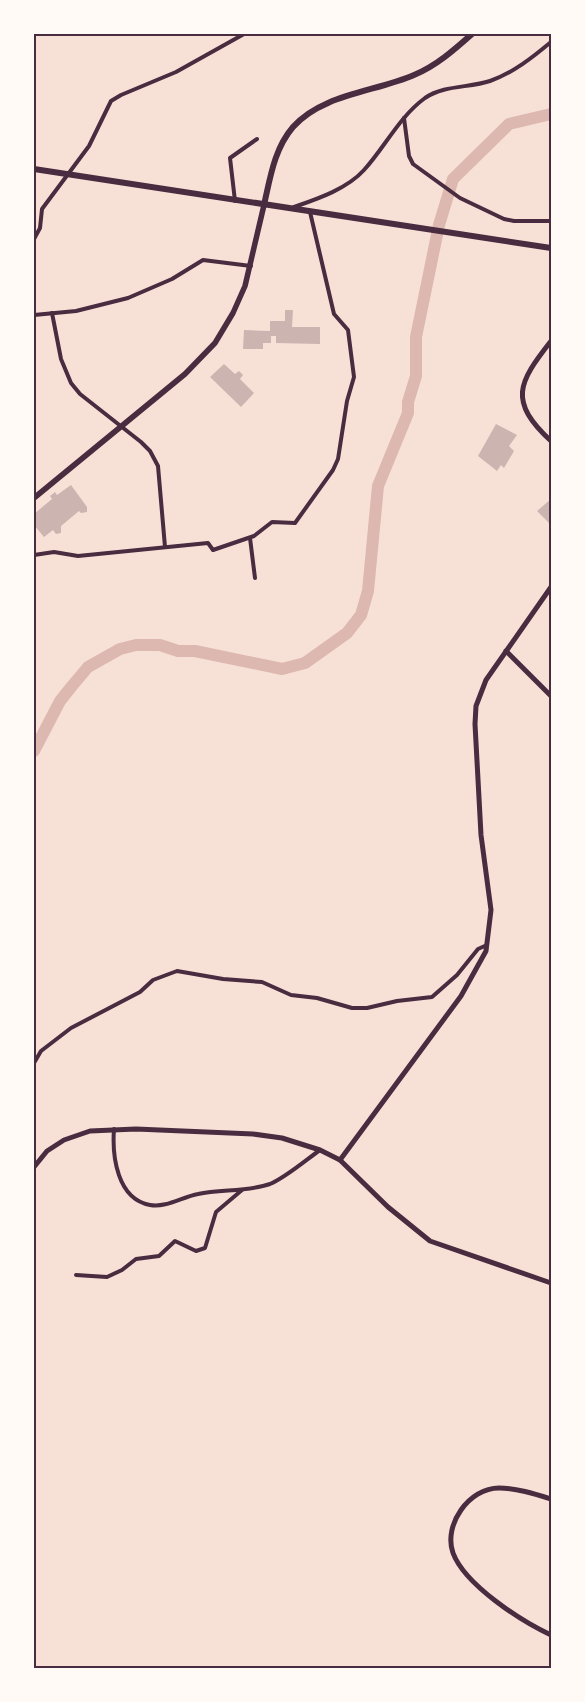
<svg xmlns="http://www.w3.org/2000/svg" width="585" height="1702" font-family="Quicksand,sans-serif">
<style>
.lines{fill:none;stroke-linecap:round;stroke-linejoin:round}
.river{stroke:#dcb8b0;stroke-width:12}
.building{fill:#ccb4b1}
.minor{stroke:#4a2c40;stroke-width:4}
.tertiary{stroke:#4a2c40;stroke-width:5}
.secondary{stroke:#4a2c40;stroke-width:5.5}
.primary{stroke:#4a2c40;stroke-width:6}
.trunk{stroke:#4a2c40;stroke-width:6}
.neatline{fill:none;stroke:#4a2c40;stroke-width:2}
</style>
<rect width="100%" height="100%" fill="#f7e1d7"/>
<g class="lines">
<polyline class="river" points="34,751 60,701 72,686 88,667 120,649 136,645 160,645 178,651 195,651 282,669 305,663 347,633 361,615 368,591 378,486 408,413 408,402 416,376 416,337 439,225 453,179 509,124 551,114"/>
</g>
<g class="building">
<polygon points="285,310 293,310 292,327 320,327 320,344 276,343 276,336 271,336 271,343 263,343 263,349 243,349 244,330 270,331 270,321 285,321"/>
<polygon points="224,364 235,374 239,371 243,375 240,379 254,393 241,407 210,377"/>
<polygon points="496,424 517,435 509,446 514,451 504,468 501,465 497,471 478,456"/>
<polygon points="71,485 87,507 87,512 81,513 79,511 61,526 61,533 56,534 53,530 44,537 34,525 34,514 52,499 50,496 55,492 57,495"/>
<polygon points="551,499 551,522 549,523 537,511"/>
</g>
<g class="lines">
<g class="minor">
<polyline points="404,118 409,156 413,164 460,198 504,219 514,221 551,221"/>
<polyline points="235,201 230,158 257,139"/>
<path d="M294 207C317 199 347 189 364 170 385 147 399 117 425 98 444 85 469 88 490 81 513 73 533 57 551 42"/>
<polyline points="34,239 40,228 42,209 89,146 111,101 121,95 176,72 244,34"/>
<polyline points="52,313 61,359 71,383 80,394 141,442 150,451 158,466 165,547"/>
<polyline points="34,315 76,311 128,298 172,279 203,260 251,266"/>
<polyline points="250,538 255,578"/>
<polyline points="34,555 54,552 78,556 208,543 213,550 254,536 272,522 295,523 333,470 338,459 347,401 354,377 348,330 334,314 310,212"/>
<polyline points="34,1063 41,1051 71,1028 140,992 153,980 177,971 223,979 262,982 291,995 317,998 352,1008 367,1008 397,1001 432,997 457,975 478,949 487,945"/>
<path d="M114 1129C112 1156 117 1199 150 1205 166 1208 182 1197 198 1194 221 1189 247 1192 270 1184 285 1178 306 1160 320 1150"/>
<polyline points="76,1275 107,1277 122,1270 136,1259 159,1256 175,1241 196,1251 205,1248 216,1212 242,1190"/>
</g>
<g class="tertiary">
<path d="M551 341C518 383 508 401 551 441"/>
<polyline points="506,651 551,696"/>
<polyline points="340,1160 461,996 486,951 491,910 481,835 475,724 476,706 486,680 551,587"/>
<polyline points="34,1167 47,1151 64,1140 90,1131 136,1129 253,1134 282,1138 320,1150 340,1160 388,1207 430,1241 551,1283"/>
<path d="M551 1499C535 1494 516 1488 499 1488 469 1488 443 1525 453 1553 465 1585 521 1621 551 1635"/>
</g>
<polyline class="secondary" points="34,498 185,374 215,343 233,313 245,286 264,205"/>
<path class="primary" d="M264 205C270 179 274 149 293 127 322 94 375 92 414 75 436 66 454 50 472 34"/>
<polyline class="trunk" points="34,169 551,248"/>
</g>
<rect width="585" height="1702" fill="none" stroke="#fffaf5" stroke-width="70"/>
<rect x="35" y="35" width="515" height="1632" class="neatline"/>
</svg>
